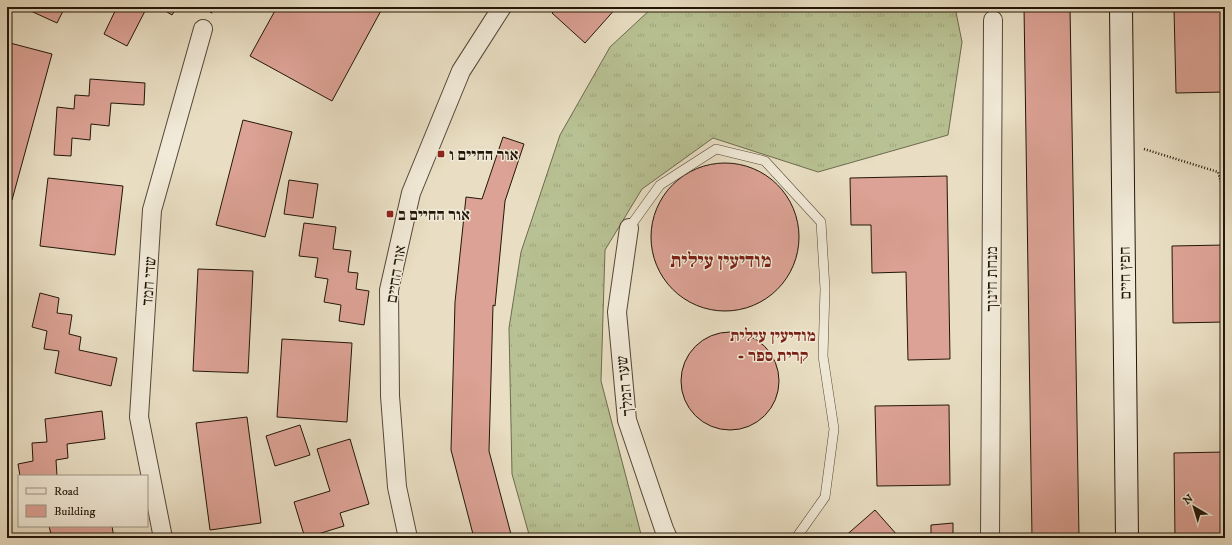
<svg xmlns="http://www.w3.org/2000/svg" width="1232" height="545" font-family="'IM FELL DW Pica','Frank Ruhl Libre',serif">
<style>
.grass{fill:url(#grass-tufts);stroke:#6d6c4e}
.building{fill:#dca295;stroke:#221609}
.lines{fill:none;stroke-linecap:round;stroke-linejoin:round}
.lane-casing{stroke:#544838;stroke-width:10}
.street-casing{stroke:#544838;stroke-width:20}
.secondary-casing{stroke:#221609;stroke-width:24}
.path{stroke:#221609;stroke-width:2.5;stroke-dasharray:1 2;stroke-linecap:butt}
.lane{stroke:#f1ead8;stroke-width:9}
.street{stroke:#f1ead8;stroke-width:18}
.secondary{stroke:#f1ead8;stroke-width:22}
.poi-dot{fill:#8f2418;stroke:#f1ead8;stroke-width:1.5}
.labels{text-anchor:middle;stroke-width:3;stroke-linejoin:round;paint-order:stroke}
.poi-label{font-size:16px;font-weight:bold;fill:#221609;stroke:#f1ead8;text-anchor:start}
.street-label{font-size:16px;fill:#221609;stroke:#f1ead8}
.neighbourhood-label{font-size:17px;font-weight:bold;fill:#7a1f14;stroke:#f1ead8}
.district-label{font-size:20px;font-weight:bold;fill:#7a1f14;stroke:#f1ead8}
</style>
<defs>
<pattern id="grass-tufts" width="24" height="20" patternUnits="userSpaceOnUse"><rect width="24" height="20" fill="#b8c193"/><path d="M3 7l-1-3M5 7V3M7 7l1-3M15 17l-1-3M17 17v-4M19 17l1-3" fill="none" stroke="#9ea57d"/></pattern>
</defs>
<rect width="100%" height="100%" fill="#e9dec3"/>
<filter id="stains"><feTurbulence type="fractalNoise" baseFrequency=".005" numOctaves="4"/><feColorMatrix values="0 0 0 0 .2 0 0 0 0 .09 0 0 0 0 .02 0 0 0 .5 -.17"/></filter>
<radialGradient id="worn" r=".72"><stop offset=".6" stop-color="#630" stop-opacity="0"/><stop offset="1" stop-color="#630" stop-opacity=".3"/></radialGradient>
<polygon class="grass" points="653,7 955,7 962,42 948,135 818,172 713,138 642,189 605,250 601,381 642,538 530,538 512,474 509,328 521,252 560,135 610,47"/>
<g class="building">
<polygon points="22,7 65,7 57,23"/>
<polygon points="117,7 138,7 145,11 127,46 104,34"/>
<polygon points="159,7 177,7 172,15"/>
<polygon points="277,7 383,7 332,101 250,56"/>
<polygon points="557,7 617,7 585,43 552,13"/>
<polygon points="1024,7 1070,7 1079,538 1032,538"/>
<polygon points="1225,8 1225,92 1176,93 1174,9"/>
<polygon points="10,43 52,54 12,200 7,198 7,52"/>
<polygon points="90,79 145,83 144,105 111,103 109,126 91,124 90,140 72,138 71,156 54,155 57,107 74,109 75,95 89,96"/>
<polygon points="243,120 292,132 265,237 216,225"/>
<polygon points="503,137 524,144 505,201 495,306 493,305 489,451 512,538 474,538 451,450 455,302 466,197 482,199"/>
<circle cx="725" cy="237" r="74"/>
<polygon points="947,176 950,359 908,360 906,272 872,273 871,225 851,225 850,178"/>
<polygon points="48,178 123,186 115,255 40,246"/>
<polygon points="289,180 318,184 313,218 284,214"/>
<polygon points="304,223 336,227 333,249 351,251 348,272 358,273 356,289 369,291 364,325 339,321 341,305 324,302 328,279 315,277 318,258 299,256"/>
<polygon points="1225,245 1225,322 1173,323 1172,246"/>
<polygon points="198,269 253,271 248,373 193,371"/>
<polygon points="40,293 59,298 57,313 72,315 69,334 81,337 79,350 117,358 111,386 55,373 59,351 44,349 47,331 32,327"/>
<circle cx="730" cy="381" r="49"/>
<polygon points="282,339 352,343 347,422 277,417"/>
<polygon points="949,405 950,485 877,486 875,406"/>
<polygon points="102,411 105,439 67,444 68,458 56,460 57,476 20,476 18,464 33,461 32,443 47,442 45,419"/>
<polygon points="247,417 261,523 210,530 196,423"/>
<polygon points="300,425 310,455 275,466 266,436"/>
<polygon points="350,439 369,504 340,513 344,526 305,538 294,502 330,491 317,449"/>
<polygon points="1225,452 1225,538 1175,538 1174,453"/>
<polygon points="875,510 898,536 896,538 843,538"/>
<polygon points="953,523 953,538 931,538 931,525"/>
<polygon points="49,526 112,526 114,538 52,538"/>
</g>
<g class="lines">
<g class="lane-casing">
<polyline id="lane" points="629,228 660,185 716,149 765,161 821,222 825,289 823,356 834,429 825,497 796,538"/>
</g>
<g class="street-casing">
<g id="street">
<polyline points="629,228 617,312 627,420 664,529 668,538"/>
<polyline points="163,538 139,417 152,210 203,29"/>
<polyline points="408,538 397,487 390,396 389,290 411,193 461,71 502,7"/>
<polyline points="990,538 993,20"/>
</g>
</g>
<g class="secondary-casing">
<polyline id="secondary" points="1121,7 1127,538"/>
</g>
<g class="path">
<polyline points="211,13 214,7"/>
<polyline points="1144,149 1218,172 1225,195"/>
</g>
<use href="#lane" class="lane"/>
<use href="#street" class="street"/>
<use href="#secondary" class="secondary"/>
</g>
<g class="poi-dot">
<rect x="437" y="150" width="8" height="8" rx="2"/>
<rect x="386" y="210" width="8" height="8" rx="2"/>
</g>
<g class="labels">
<g class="poi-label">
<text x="449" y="160">אור החיים ו</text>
<text x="398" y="220">אור החיים ב</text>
</g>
<g class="street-label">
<text transform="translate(1124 273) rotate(-91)" y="6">חפץ חיים</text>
<text transform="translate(395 274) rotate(-81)" y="6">אור החיים</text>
<text transform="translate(991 279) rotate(-90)" y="6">מנחת חינוך</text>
<text transform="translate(148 281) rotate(-86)" y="6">שדי חמד</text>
<text transform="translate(624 386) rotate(-96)" y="6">שער המלך</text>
</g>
<g class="neighbourhood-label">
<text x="773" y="341">מודיעין עילית<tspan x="773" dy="20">- קרית ספר</tspan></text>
</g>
<g class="district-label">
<text x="721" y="267">מודיעין עילית</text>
</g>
</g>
<rect width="1232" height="545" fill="none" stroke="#e9dec3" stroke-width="24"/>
<rect x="8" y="8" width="1216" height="529" fill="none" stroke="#221609" stroke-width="2"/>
<rect x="12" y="12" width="1208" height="521" fill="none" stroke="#221609"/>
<rect x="18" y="475" width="130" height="52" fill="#f1ead8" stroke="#9e9585"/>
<rect x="26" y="488" width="20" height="6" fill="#f1ead8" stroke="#9e9585"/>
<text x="54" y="495" font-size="12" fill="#221609">Road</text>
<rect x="26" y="505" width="20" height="12" fill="#dca295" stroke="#9e9585"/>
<text x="54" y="515" font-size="12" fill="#221609">Building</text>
<g transform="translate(1194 507) rotate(322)" stroke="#f1ead8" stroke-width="3" paint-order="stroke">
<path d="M0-3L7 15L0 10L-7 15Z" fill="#221609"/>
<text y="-6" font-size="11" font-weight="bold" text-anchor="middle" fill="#221609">N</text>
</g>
<rect width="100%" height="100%" filter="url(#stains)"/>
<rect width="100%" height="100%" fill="url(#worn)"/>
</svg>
